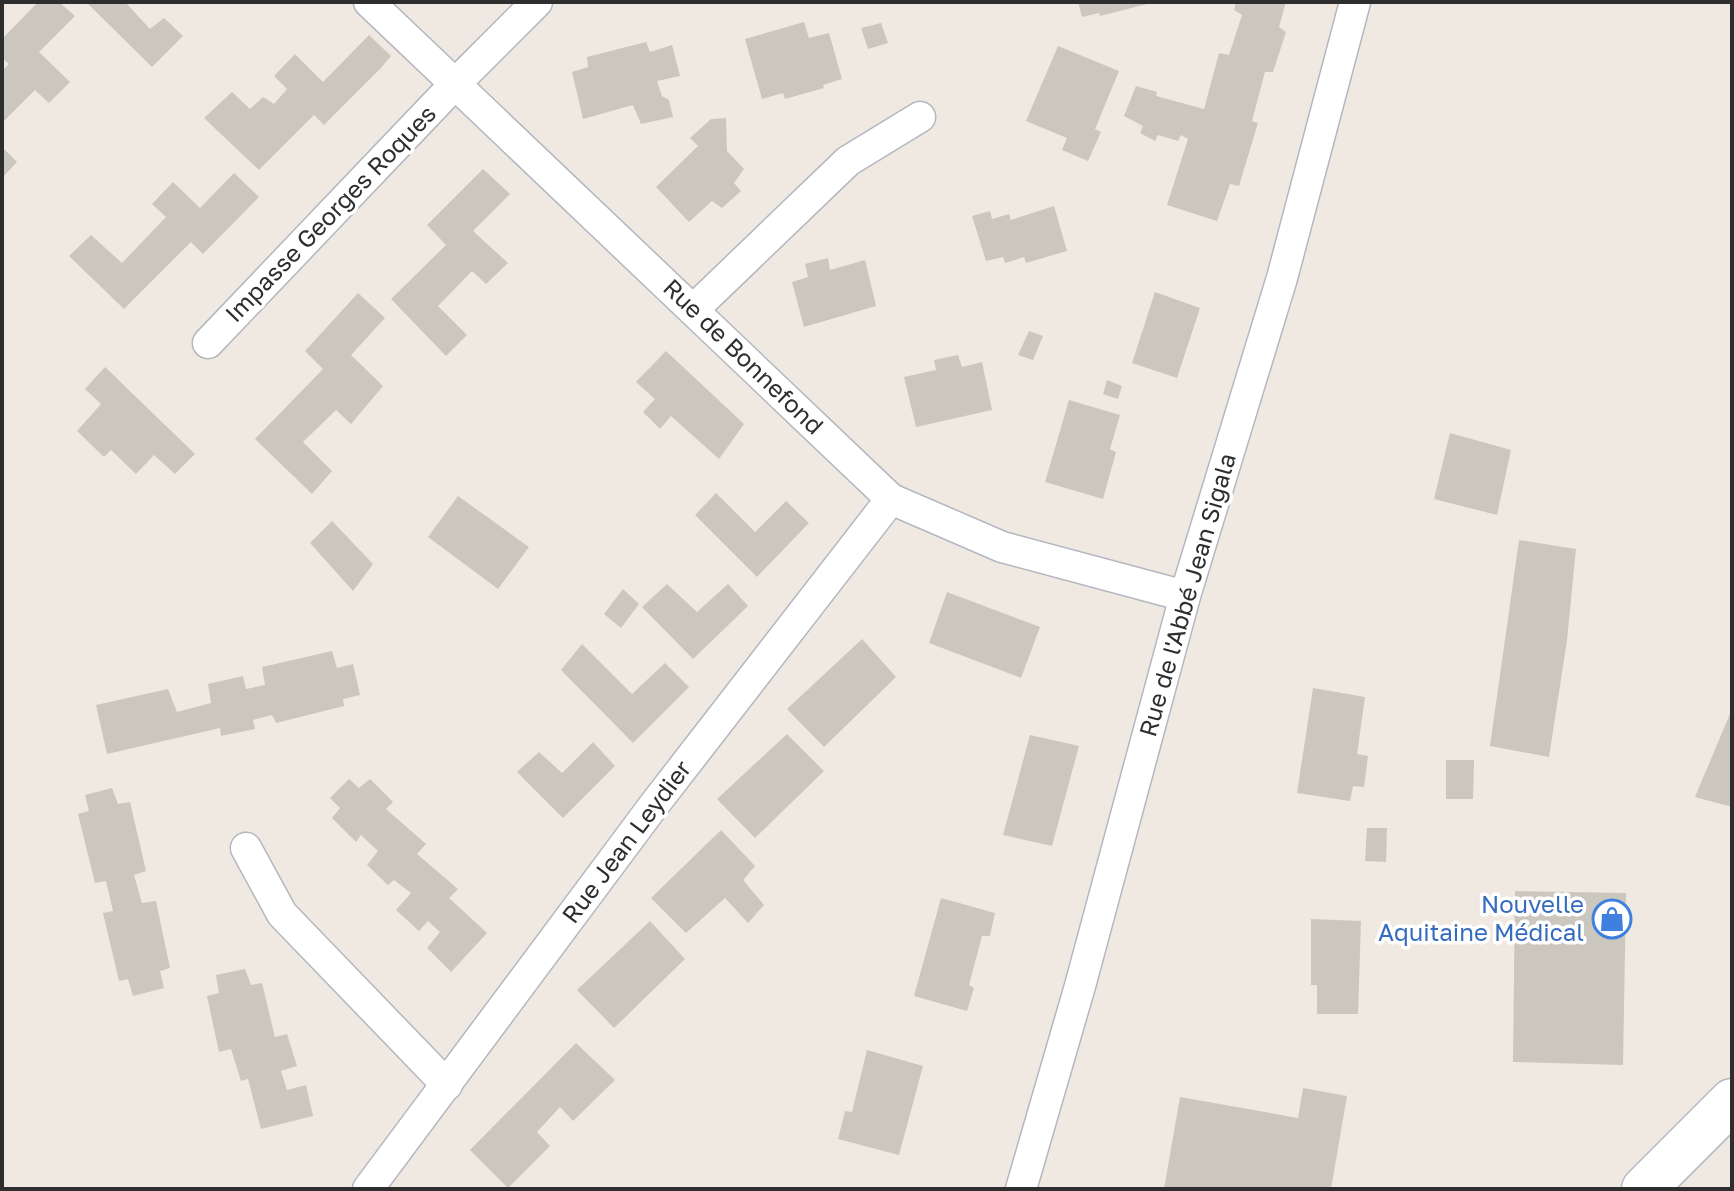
<svg xmlns="http://www.w3.org/2000/svg" width="1734" height="1191" font-family="'Golos Text',sans-serif">
<style>
.building{fill:#cbc7bf}
.lines{fill:none;stroke-linecap:round;stroke-linejoin:round}
.minor-casing{stroke:#b4b7c1;stroke-width:33}
.secondary-casing{stroke:#b4b7c1;stroke-width:47}
.minor{stroke:#fff;stroke-width:30}
.secondary{stroke:#fff;stroke-width:44}
.labels{text-anchor:middle;stroke-width:7;stroke-linejoin:round;paint-order:stroke}
.street-label{font-size:24px;fill:#2e2e2e;stroke:#fff}
.shop-label{font-size:24px;fill:#366cbe;stroke:#fff;text-anchor:end}
</style>
<rect width="100%" height="100%" fill="#efe9e1"/>
<g class="building">
<polygon points="38,2 59,2 75,16 39,52 70,82 49,103 35,90 2,123 2,71 9,64 2,58 2,39"/>
<polygon points="86,2 125,2 150,29 164,18 183,36 152,67"/>
<polygon points="1078,2 1151,2 1151,3 1100,16 1099,13 1082,17"/>
<polygon points="1236,2 1286,2 1279,27 1286,32 1273,72 1265,72 1252,121 1258,123 1239,186 1230,184 1217,221 1167,205 1188,139 1181,135 1178,141 1158,135 1155,141 1140,133 1143,126 1124,116 1136,86 1157,92 1156,96 1204,109 1219,53 1229,55 1242,15 1234,10"/>
<polygon points="804,22 809,38 829,33 842,79 823,85 824,88 785,99 783,93 762,99 745,39"/>
<polygon points="881,23 888,43 868,49 861,28"/>
<polygon points="369,35 391,56 380,69 324,125 314,115 259,170 204,118 232,92 250,109 263,97 274,104 287,89 274,76 295,54 323,82"/>
<polygon points="646,42 650,52 672,45 680,76 657,81 662,96 669,100 673,117 641,124 633,105 583,119 572,72 588,67 587,57"/>
<polygon points="1058,46 1119,71 1095,129 1101,132 1088,161 1062,150 1067,138 1026,121"/>
<polygon points="726,118 727,151 744,169 734,183 741,191 722,208 712,201 689,222 656,187 698,146 690,138 711,119"/>
<polygon points="2,147 17,162 2,178"/>
<polygon points="483,169 510,194 473,231 508,263 486,284 472,271 438,306 467,335 446,356 391,299 446,245 427,225"/>
<polygon points="234,173 259,197 203,254 191,242 124,309 69,256 91,235 122,263 166,217 152,204 173,182 200,208"/>
<polygon points="1054,206 1067,251 1026,263 1024,257 1005,263 1003,257 986,261 972,216 990,211 992,219 1009,214 1011,220"/>
<polygon points="828,258 830,270 865,260 876,306 804,327 792,282 808,277 805,264"/>
<polygon points="1155,292 1200,308 1177,378 1132,363"/>
<polygon points="358,293 385,318 351,355 383,386 351,424 336,410 303,442 332,471 312,494 255,439 323,369 305,351"/>
<polygon points="1029,331 1043,336 1033,360 1018,355"/>
<polygon points="666,351 744,424 719,459 671,416 660,429 643,412 655,399 636,382"/>
<polygon points="958,355 962,367 982,362 992,410 916,427 904,377 936,370 934,360"/>
<polygon points="105,367 195,454 175,474 154,455 136,474 111,450 104,457 77,431 101,404 85,389"/>
<polygon points="1107,380 1122,386 1118,399 1103,394"/>
<polygon points="1069,400 1120,415 1110,449 1116,452 1103,499 1045,482"/>
<polygon points="1450,433 1511,450 1497,515 1434,499"/>
<polygon points="716,493 755,532 786,501 809,523 757,577 695,515"/>
<polygon points="458,496 529,547 498,589 428,537"/>
<polygon points="332,521 373,564 353,591 310,543"/>
<polygon points="1519,540 1576,549 1567,640 1549,757 1490,746"/>
<polygon points="667,584 697,612 728,584 748,606 693,659 642,607"/>
<polygon points="623,589 639,604 621,628 604,614"/>
<polygon points="947,592 1040,627 1021,678 929,643"/>
<polygon points="862,639 896,677 824,747 787,709"/>
<polygon points="582,644 632,694 665,663 689,687 633,743 561,670"/>
<polygon points="332,651 337,668 353,664 360,695 343,699 344,706 276,723 272,715 253,720 255,729 221,736 220,728 107,754 96,705 168,689 177,712 211,703 208,684 243,676 246,689 265,685 262,667"/>
<polygon points="1313,688 1365,697 1357,754 1368,756 1364,787 1353,786 1350,801 1297,793"/>
<polygon points="1732,709 1732,807 1695,797"/>
<polygon points="787,734 824,771 755,838 717,799"/>
<polygon points="1030,735 1079,746 1052,846 1003,835"/>
<polygon points="593,742 615,766 563,818 517,772 539,752 562,773"/>
<polygon points="1446,760 1474,760 1473,799 1446,799"/>
<polygon points="349,779 359,788 370,779 393,802 386,809 426,844 417,854 458,889 449,898 487,933 451,972 427,948 440,932 428,921 419,931 396,910 411,893 394,880 388,885 367,865 378,851 361,835 356,842 332,818 340,808 330,798"/>
<polygon points="112,788 118,804 130,802 146,871 134,875 142,903 156,901 170,968 160,971 164,988 133,996 128,979 119,981 103,913 113,911 106,881 95,883 78,814 89,811 85,795"/>
<polygon points="1367,828 1387,828 1386,862 1365,861"/>
<polygon points="721,830 755,866 743,880 764,905 748,923 725,898 686,933 651,898"/>
<polygon points="1515,891 1626,893 1623,1065 1513,1062"/>
<polygon points="941,898 995,913 990,936 982,936 969,985 974,988 967,1011 914,996"/>
<polygon points="1311,919 1361,921 1358,1014 1317,1014 1317,985 1311,985"/>
<polygon points="650,921 685,959 614,1028 577,990"/>
<polygon points="245,969 251,985 262,983 275,1037 287,1034 297,1066 281,1071 287,1090 306,1085 313,1116 261,1129 248,1079 241,1081 231,1049 219,1052 207,996 219,993 216,975"/>
<polygon points="576,1043 615,1080 573,1121 560,1107 537,1132 550,1146 508,1188 470,1150"/>
<polygon points="867,1050 923,1066 899,1155 838,1139 845,1111 852,1112"/>
<polygon points="1303,1088 1347,1096 1331,1189 1164,1189 1180,1097 1298,1118"/>
</g>
<g class="lines">
<g class="minor-casing">
<g id="minor">
<polyline points="369,2 891,499 1002,547 1185,596"/>
<polyline points="693,310 848,161 920,117"/>
<polyline points="208,343 454,85 537,2"/>
<polyline points="246,848 282,914 447,1085"/>
<polyline points="368,1189 654,805 891,499"/>
<polyline points="1021,1189 1080,986 1185,596 1282,278 1355,2"/>
</g>
</g>
<g class="secondary-casing">
<polyline id="secondary" points="1644,1189 1732,1101"/>
</g>
<use href="#minor" class="minor"/>
<use href="#secondary" class="secondary"/>
</g>
<defs>
<g id="shop-ring" transform="scale(2)"><circle r="9.5" fill="#fff" stroke="#3f7fe0" stroke-width="1.5"/><path d="M-5-2.5h2.3a2.7 3.5 0 0 1 5.4 0H5L5.5 6h-11ZM-1.5-2.5h3a1.5 2.3 0 0 0-3 0Z" fill="#3f7fe0"/></g>
</defs>
<g fill-rule="evenodd">
<use href="#shop-ring" x="1612" y="919"/>
</g>
<g class="labels">
<g class="street-label">
<text transform="translate(331 214) rotate(-46)" y="8">Impasse Georges Roques</text>
<text transform="translate(743 357) rotate(44)" y="8">Rue de Bonnefond</text>
<text transform="translate(1188 595) rotate(-74)" y="8">Rue de l'Abbé Jean Sigala</text>
<text transform="translate(627 842) rotate(-53)" y="8">Rue Jean Leydier</text>
</g>
<g class="shop-label">
<text x="1584" y="913">Nouvelle<tspan x="1584" dy="28">Aquitaine Médical</tspan></text>
</g>
</g>
<rect width="1734" height="1191" fill="none" stroke="#2e2e2e" stroke-width="8"/>
</svg>
